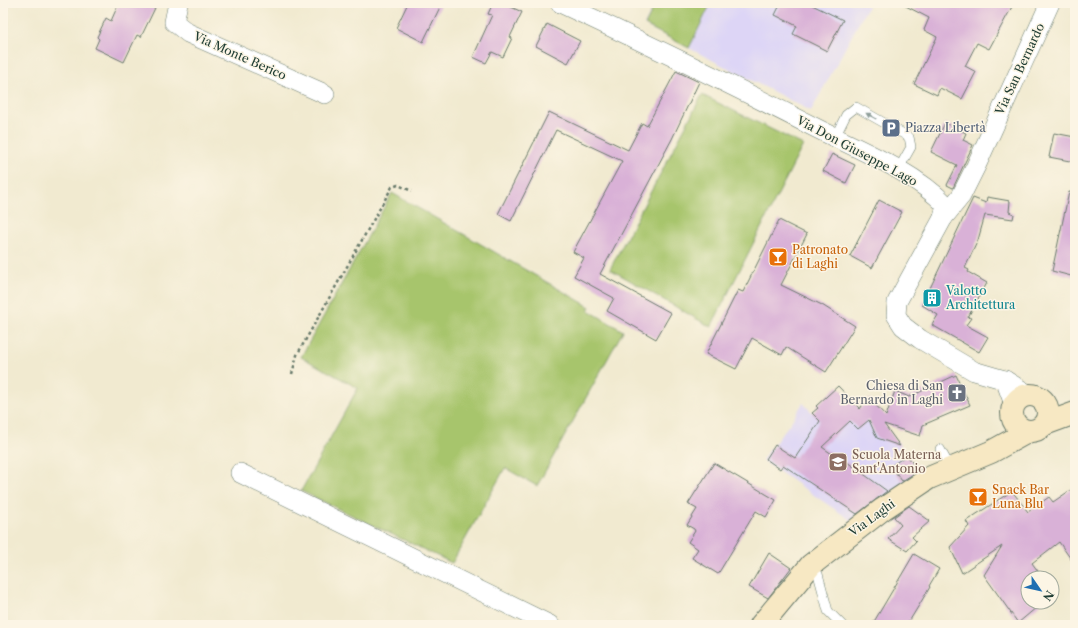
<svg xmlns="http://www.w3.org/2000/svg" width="1078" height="628" font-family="'Libre Caslon Text',serif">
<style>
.built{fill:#ddd5f6}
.green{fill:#a7c56c;stroke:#638150}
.building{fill:#d9b1d7}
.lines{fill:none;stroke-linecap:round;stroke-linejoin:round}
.lane-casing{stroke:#687a6b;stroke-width:10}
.street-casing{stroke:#687a6b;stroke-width:20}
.secondary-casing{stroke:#687a6b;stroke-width:24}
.path{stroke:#687a6b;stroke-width:2.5;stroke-dasharray:3 3;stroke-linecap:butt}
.lane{stroke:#fff;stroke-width:9}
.street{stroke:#fff;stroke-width:19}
.secondary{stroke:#f7e8c3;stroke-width:22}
.oneway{fill:#8f9e9a}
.labels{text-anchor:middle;stroke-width:3;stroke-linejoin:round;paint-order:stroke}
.street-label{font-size:12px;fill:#1f3d34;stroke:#fcf5e5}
.service-label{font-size:12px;fill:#4e5e75;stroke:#fcf5e5;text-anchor:start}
.food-label{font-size:12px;fill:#c56008;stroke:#fcf5e5;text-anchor:start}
.culture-label{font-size:12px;fill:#0d838f;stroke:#fcf5e5;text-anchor:start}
.worship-label{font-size:12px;fill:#5b616d;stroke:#fcf5e5;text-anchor:end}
.education-label{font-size:12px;fill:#785e54;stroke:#fcf5e5;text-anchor:start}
</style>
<rect width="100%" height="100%" fill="#fcf5e5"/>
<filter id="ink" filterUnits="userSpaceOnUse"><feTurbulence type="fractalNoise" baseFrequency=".025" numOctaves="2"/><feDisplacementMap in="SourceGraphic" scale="8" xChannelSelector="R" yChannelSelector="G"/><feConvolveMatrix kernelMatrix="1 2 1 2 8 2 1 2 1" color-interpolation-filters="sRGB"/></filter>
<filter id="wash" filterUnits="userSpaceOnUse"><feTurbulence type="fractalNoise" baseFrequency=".012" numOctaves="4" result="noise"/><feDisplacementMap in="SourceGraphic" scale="16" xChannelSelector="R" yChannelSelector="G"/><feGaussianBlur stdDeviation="0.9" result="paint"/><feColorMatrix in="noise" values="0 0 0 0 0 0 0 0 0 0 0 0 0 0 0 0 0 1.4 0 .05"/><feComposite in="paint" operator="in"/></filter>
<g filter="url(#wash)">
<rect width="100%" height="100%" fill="#f1ead0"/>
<g class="built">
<polygon points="655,3 861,3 868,6 811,111 644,25"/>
<polygon points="803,403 833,434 850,421 858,429 868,421 877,438 892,443 897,441 921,475 855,523 762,460 791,422"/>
</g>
<g class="green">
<polygon points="656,3 711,3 689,48 645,25"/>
<polygon points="702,95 803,145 711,327 610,269"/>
<polygon points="392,193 590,307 588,310 623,331 537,486 505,468 452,563 301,491 358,388 301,357"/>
</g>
<g id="blocks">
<g class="building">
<polygon points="119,3 144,3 155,8 141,37 137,35 124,62 95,48 99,39 97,37 106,18 111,21"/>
<polygon points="408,3 442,3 423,42 396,28"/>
<polygon points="493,3 502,3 522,12 510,37 512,38 503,57 492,52 486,63 473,57 492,15 488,14"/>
<polygon points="781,3 808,3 843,20 827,51 793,34 797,26 775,15"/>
<polygon points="900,3 1014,3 989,49 977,43 965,66 976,72 962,99 940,88 937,95 914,84 937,37 924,30 929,18"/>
<polygon points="547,24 580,41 568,63 536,46"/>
<polygon points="676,71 699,82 672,139 600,274 671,313 656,339 607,311 614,298 574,276 584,258 573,252 622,161 556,130 511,221 498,214 549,112 628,150 642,123 647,126"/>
<polygon points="945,123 966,133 963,140 973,145 953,188 947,185 957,165 931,152"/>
<polygon points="1054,133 1075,137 1075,162 1049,157"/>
<polygon points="832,154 855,165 846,183 823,171"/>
<polygon points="1069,192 1075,193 1075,277 1052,271"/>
<polygon points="987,197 1010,201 1009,212 1014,214 1013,219 985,215 978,240 965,268 969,270 968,272 987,283 968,317 971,318 966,325 988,337 979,352 932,325 938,315 922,305 973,198 986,203"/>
<polygon points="879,200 902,212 872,268 850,256"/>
<polygon points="779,220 807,234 781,285 822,305 855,326 826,372 786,347 782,355 752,338 736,369 706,354 738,290 743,292"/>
<polygon points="956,375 970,405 923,425 920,436 884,424 900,446 877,438 869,420 858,429 850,421 822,447 846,464 847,462 887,491 857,514 783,465 780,469 766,459 775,445 795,458 820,421 812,413 818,408 816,406 838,386 860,409 862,406 861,403 870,399 886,416 895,391 909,397"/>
<polygon points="907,455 918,471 902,481 891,466"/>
<polygon points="714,463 776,500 766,517 756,511 718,574 692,558 698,549 688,542 695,531 694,529 687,525 697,509 688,504"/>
<polygon points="1075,487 1075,565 1059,542 1032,563 1043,578 1028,578 1028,602 1043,602 1018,623 984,575 1002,546 962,573 950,547 969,526 966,521 1012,491 1028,512 1049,497 1053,502"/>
<polygon points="909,506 930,521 912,537 916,541 907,551 888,539 901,525 894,517"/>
<polygon points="769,553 791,568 768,598 749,587"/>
<polygon points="914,554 939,569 929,586 930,587 907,625 872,625"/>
</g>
</g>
</g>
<g filter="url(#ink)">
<use href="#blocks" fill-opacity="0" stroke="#687a6b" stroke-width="1"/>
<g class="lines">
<g class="lane-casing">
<g id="lane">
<polyline points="835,137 846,115 856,107 909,137 911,147 898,170"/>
<polyline points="940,449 951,469"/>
<polyline points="811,565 818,574 828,611 842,625"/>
</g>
</g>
<g class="street-casing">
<g id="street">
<polyline points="178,3 174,22 188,33 325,94"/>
<path d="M560 3C645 43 730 84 814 127 857 149 912 170 946 205L943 218 897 302 896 315 903 326 920 339 974 371 1005 380 1029 395"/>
<polyline points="943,218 961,196 976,166 1050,3"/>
<polyline points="1005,380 1014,404"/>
<polyline points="240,473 550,625"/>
</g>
</g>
<g class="secondary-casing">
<g id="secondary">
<circle cx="1030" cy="413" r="18"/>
<polyline points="1045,424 1075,413"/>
<polyline points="761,625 811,565 883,509 929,478 991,452 1029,431"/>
</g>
</g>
<polyline class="path" points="292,374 297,355 392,187 398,185 412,191"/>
<use href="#lane" class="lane"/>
<use href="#street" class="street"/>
<use href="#secondary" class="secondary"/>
</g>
<defs><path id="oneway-solid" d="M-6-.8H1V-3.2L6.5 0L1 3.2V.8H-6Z"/></defs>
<use class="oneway" href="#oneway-solid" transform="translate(871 116) rotate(-151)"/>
</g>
<defs>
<g id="parking-square" transform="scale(1)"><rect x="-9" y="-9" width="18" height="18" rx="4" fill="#5c6f8a" stroke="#fcf5e5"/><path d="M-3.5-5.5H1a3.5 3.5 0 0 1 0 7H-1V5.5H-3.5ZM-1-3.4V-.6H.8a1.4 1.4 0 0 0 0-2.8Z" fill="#fff"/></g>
<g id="bar-square" transform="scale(1)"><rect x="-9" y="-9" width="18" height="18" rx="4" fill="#e8710a" stroke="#fcf5e5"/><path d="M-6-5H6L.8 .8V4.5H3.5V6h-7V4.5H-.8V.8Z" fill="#fff"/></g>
<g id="building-square" transform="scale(1)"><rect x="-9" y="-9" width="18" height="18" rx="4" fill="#0f9aa8" stroke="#fcf5e5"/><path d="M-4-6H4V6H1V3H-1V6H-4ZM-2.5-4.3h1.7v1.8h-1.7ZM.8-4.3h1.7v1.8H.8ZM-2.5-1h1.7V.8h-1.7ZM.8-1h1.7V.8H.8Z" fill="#fff"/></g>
<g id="church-square" transform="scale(1)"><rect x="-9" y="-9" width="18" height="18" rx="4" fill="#6b7280" stroke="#fcf5e5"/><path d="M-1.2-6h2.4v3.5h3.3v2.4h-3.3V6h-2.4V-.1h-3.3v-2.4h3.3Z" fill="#fff"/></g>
<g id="school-square" transform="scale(1)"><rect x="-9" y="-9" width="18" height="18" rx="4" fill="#8d6e63" stroke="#fcf5e5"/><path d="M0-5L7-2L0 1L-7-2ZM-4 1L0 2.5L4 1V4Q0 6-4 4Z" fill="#fff"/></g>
</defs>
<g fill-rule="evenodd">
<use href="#parking-square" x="891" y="128"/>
<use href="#bar-square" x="778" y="257"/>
<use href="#building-square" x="932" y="298"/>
<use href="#church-square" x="957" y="393"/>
<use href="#school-square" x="838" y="462"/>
<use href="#bar-square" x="978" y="497"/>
</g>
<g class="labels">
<g class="street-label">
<text transform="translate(240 56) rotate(24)" y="4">Via Monte Berico</text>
<text transform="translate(1020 69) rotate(-65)" y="4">Via San Bernardo</text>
<text transform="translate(857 151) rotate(28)" y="4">Via Don Giuseppe Lago</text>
<text transform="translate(872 518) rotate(-36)" y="4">Via Laghi</text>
</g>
<g class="service-label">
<text x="905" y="132">Piazza Libertà</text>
</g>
<g class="food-label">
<text x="792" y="254">Patronato<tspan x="792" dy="14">di Laghi</tspan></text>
<text x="992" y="494">Snack Bar<tspan x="992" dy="14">Luna Blu</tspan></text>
</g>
<g class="culture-label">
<text x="946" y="295">Valotto<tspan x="946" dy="14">Architettura</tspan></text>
</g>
<g class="worship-label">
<text x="943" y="390">Chiesa di San<tspan x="943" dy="14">Bernardo in Laghi</tspan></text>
</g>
<g class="education-label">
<text x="852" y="459">Scuola Materna<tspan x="852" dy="14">Sant'Antonio</tspan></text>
</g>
</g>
<rect width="1078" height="628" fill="none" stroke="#fcf5e5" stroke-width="16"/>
<g transform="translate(1040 590) rotate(124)"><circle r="19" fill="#fcf5e5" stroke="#a4ab9e"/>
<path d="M0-3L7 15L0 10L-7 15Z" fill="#1f6fb2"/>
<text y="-6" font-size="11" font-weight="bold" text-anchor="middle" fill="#1f3d34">N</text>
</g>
</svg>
